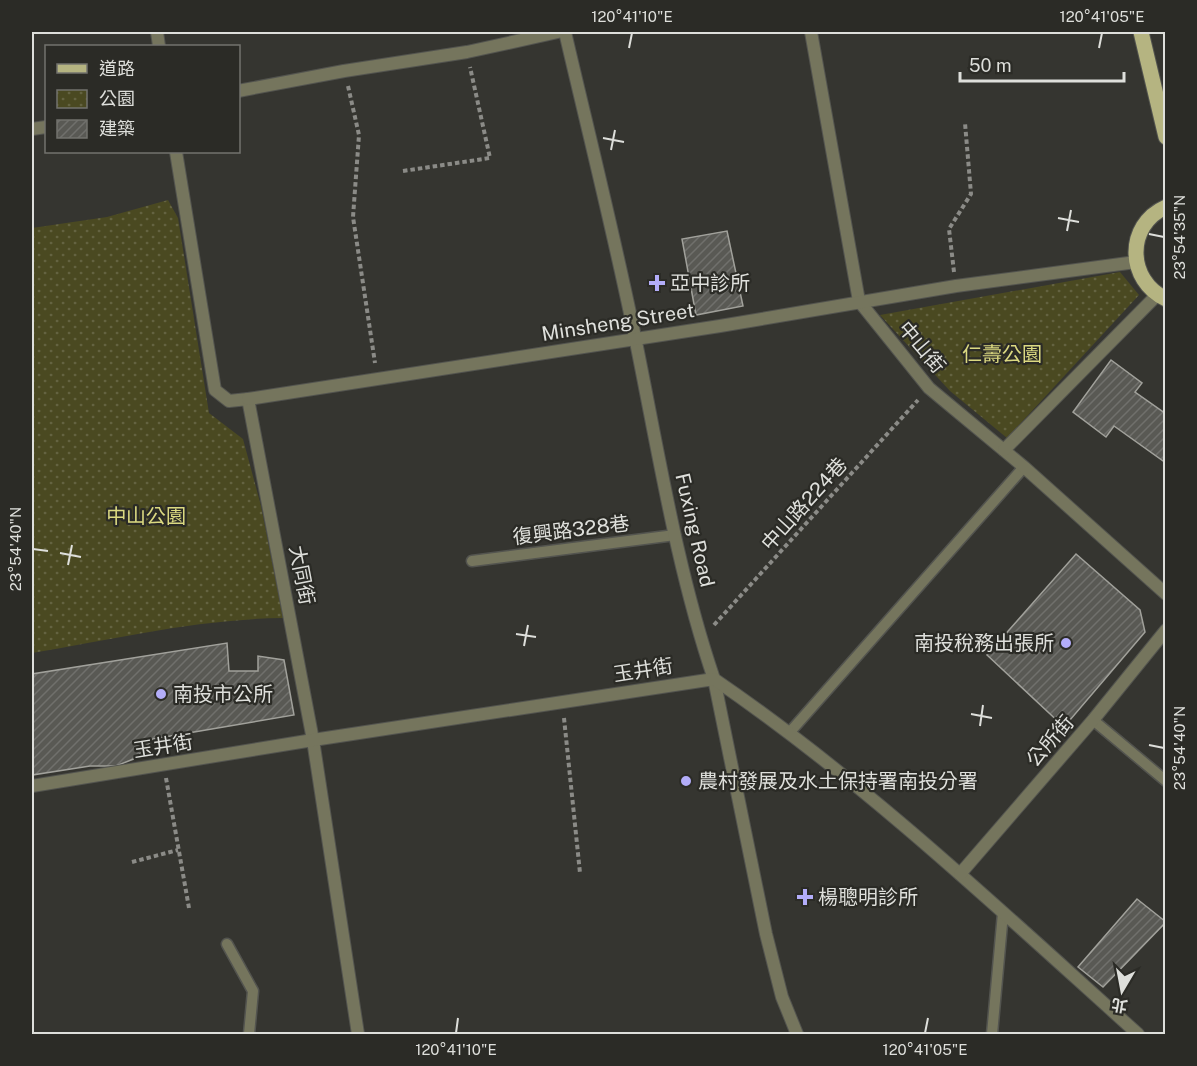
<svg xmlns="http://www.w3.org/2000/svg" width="1197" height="1066" font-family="'Public Sans','Noto Sans TC',sans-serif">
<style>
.park{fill:url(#park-dots)}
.building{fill:url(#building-hatch);stroke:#a1a19b;stroke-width:1.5}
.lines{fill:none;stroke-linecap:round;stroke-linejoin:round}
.lane-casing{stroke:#53544f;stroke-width:13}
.street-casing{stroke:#53544f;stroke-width:14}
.primary-casing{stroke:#53544f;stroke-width:17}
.path{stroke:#8b8b87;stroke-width:4;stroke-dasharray:4.5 3;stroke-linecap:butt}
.lane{stroke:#75755d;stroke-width:10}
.street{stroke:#75755d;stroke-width:12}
.primary{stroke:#b5b481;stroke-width:15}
.ticks{fill:none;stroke:#dedfdb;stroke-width:2}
.poi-dot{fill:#b3adf9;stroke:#2b2b26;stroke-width:2}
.labels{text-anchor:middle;stroke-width:4.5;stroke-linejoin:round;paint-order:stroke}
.poi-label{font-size:20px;fill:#dedfdb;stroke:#2b2b26;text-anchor:start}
.street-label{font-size:20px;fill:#dedfdb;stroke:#2b2b26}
.park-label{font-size:20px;fill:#dbd981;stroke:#2b2b26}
.neatline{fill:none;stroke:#dedfdb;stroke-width:2}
.ticks-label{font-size:15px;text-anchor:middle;fill:#dedfdb}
</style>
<defs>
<pattern id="park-dots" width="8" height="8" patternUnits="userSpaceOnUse" patternTransform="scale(1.5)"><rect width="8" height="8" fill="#4a4921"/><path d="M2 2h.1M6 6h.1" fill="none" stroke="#646341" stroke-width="1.8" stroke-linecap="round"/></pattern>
<pattern id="building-hatch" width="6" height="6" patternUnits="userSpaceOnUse" patternTransform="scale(1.5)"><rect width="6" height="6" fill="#595954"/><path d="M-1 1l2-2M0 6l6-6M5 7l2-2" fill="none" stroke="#70706c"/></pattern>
</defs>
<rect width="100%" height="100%" fill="#353530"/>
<g class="park">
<path d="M168 200 178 218 209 413 243 439 261 506 283 618C198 619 115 639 32 653V228L107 217Z"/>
<polygon points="1120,272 1139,295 1007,438 950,391 880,315"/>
</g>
<g class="building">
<polygon points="727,231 743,306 696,315 682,239"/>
<polygon points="1111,360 1142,383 1135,392 1166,414 1166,463 1114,426 1106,437 1073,412"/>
<polygon points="1076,554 1140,610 1145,632 1064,727 987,655"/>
<polygon points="227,643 229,671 258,671 258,656 284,660 294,715 153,739 136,758 116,766 90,766 32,775 32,674"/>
<polygon points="1137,899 1166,922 1103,987 1078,967"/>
</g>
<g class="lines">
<g class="lane-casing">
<g id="lane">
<polyline points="472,561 675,535"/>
<polyline points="1093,720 1166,781"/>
<polyline points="790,732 1024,467"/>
<polyline points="227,944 253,991 249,1034"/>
<polyline points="992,1034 1003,913"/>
</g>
</g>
<g class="street-casing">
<g id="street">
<polyline points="157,32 159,46"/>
<path d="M565 32C589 135 615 238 636 342 659 455 677 570 714 679L766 934 782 997 797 1034"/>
<polyline points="811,32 859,301 929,388 1024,467 1166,594"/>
<polyline points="238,91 344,71 467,52 558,32"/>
<polyline points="32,129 46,127"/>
<polyline points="176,152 215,390 229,401 248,399 313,740 358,1034"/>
<polyline points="248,399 720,326 956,286 1136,262"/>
<polyline points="1004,450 1157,295"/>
<path d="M32 786 313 740 714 679C866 783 1001 911 1138 1034"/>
<polyline points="960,874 1093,720 1166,630"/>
</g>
</g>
<g class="primary-casing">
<g id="primary">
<polyline points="1141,32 1166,137"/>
<path d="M1166 207C1125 225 1127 281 1166 299"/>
</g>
</g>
<g class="path">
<polyline points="348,86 359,135 353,217 375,363"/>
<polyline points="403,171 490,158 470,67"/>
<polyline points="954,272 949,229 971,194 965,123"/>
<polyline points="714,625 918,400"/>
<polyline points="564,718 580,873"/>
<polyline points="166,778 189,908"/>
<polyline points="132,862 178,850"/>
</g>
<use href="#lane" class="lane"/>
<use href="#street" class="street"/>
<use href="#primary" class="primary"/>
</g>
<path class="ticks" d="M629 48 632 33M1099 48 1102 33M603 138 624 142M611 150 615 130M1058 218 1079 222M1067 231 1071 210M1149 234 1164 237M33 549 48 551M60 553 81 557M68 565 72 545M516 634 536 637M524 646 528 625M971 714 992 718M980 726 983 705M1149 745 1164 748M456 1033 458 1018M925 1033 928 1018"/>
<g class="poi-dot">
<path d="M654 274h6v6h6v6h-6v6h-6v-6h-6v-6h6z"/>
<circle cx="1066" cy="643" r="6"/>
<circle cx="161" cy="694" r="6"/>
<circle cx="686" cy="781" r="6"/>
<path d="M802 888h6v6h6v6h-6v6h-6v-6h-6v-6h6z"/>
</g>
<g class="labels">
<g class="poi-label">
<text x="670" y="290">亞中診所</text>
<text x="1054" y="650" text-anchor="end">南投稅務出張所</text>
<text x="173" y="701">南投市公所</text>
<text x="698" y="788">農村發展及水土保持署南投分署</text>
<text x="818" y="904">楊聰明診所</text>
</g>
<g class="street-label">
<text transform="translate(618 322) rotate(-9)" y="7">Minsheng Street</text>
<text transform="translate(922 347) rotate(50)" y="7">中山街</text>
<text transform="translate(804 504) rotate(-48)" y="7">中山路224巷</text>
<text transform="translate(571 530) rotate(-7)" y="7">復興路328巷</text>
<text transform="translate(695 530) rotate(77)" y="7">Fuxing Road</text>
<text transform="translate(302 575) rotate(79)" y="7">大同街</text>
<text transform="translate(643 670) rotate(-9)" y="7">玉井街</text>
<text transform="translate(1050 741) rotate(-49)" y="7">公所街</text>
<text transform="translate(163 746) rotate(-9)" y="7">玉井街</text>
</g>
<g class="park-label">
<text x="1002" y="361">仁壽公園</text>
<text x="146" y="523">中山公園</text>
</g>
</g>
<rect width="1197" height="1066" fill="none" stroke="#2b2b26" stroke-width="66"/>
<rect x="45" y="45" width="195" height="108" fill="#2b2b26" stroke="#73736e" stroke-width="1.5"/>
<rect x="57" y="64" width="30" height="9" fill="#b5b481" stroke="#73736e" stroke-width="1.5"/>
<text x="99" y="75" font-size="18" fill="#dedfdb">道路</text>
<rect x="57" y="90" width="30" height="18" fill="url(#park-dots)" stroke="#73736e" stroke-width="1.5"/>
<text x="99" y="105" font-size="18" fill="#dedfdb">公園</text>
<rect x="57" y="120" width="30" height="18" fill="url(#building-hatch)" stroke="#73736e" stroke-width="1.5"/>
<text x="99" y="135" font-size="18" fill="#dedfdb">建築</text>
<g transform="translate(1122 991) rotate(190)" stroke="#2b2b26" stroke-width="4.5" paint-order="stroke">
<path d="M0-4.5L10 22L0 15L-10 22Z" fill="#dedfdb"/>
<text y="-9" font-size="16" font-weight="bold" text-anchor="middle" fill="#dedfdb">北</text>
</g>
<path d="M960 72v9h164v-9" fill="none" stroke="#dedfdb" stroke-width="3"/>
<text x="969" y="72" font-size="18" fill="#dedfdb" stroke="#2b2b26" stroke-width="4.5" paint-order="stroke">50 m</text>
<rect x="33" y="33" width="1131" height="1000" class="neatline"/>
<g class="ticks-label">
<text x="632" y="22">120°41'10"E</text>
<text x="1102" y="22">120°41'05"E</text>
<text transform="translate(1180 237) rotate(-90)" y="5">23°54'35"N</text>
<text transform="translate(16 549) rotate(-90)" y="5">23°54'40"N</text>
<text transform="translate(1180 748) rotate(-90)" y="5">23°54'40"N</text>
<text x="456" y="1055">120°41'10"E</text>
<text x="925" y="1055">120°41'05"E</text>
</g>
</svg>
